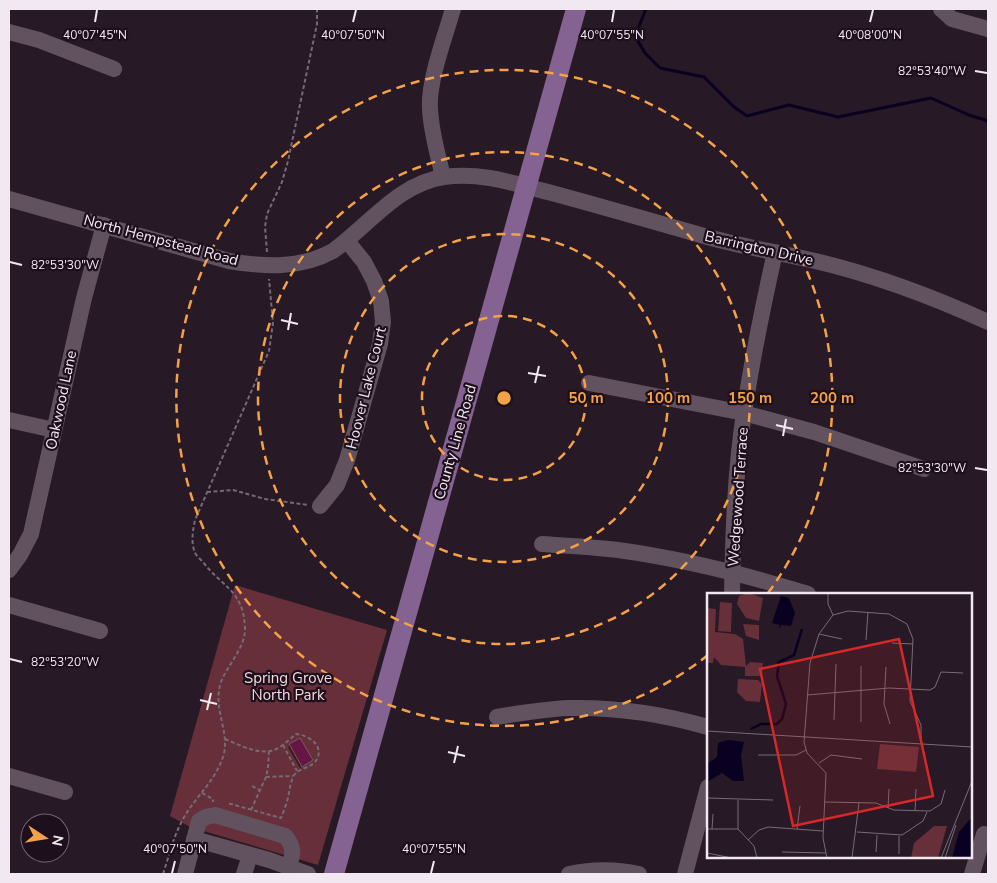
<svg xmlns="http://www.w3.org/2000/svg" width="997" height="883" font-family="'Nunito Sans',sans-serif">
<style>
.green{fill:#662f3a}
.shadow{fill:#0007}
.lines{fill:none;stroke-linecap:round;stroke-linejoin:round}
.stream{stroke:#0a0021;stroke-width:3}
.building{fill:#671545;stroke:#755e68}
.path{stroke:#766a75;stroke-width:2;stroke-dasharray:4 2.5;stroke-linecap:butt}
.minor{stroke:#62515f;stroke-width:16}
.major{stroke:#846292;stroke-width:20}
.ticks{fill:none;stroke:#f2e8f1;stroke-width:2}
.ring{fill:none;stroke:#f5a246;stroke-width:2.5;stroke-dasharray:9 6}
.labels{text-anchor:middle;stroke-width:4.5;stroke-linejoin:round;paint-order:stroke}
.street-label{font-size:15px;fill:#f2e8f1;stroke:#1d0f1c}
.park-label{font-size:15px;fill:#f5d9dd;stroke:#1d0f1c}
.inset-river{fill:none;stroke:#0a0021;stroke-width:2.5}
.inset-road{fill:none;stroke:#786c77;stroke-width:1}
.view{fill:#d62828;fill-opacity:0.15;stroke:#d62828;stroke-width:2.5}
.inset-edge{fill:none;stroke:#f2e8f1;stroke-width:2.5}
.ticks-label{font-size:12px;text-anchor:middle;fill:#f2e8f1;stroke:#1d0f1c;stroke-width:4.5;stroke-linejoin:round;paint-order:stroke}
.centre{fill:#f5a246;stroke:#1d0f1c;stroke-width:2.5}
.ring-label{font-size:15px;text-anchor:middle;font-weight:bold;fill:#f5a246;stroke:#1d0f1c;stroke-width:4.5;stroke-linejoin:round;paint-order:stroke}
</style>
<rect width="100%" height="100%" fill="#271925"/>
<polygon class="green" points="235,585 387,630 318,865 190,827 170,816"/>
<polygon class="shadow" points="290,745 309,762 300,768 288,747"/>
<g class="lines">
<polyline class="stream" points="646,9 635,36 645,53 660,68 704,77 734,107 747,116 789,105 838,117 931,98 969,115 988,121"/>
</g>
<polygon class="building" points="300,738 313,760 302,767 289,744"/>
<g class="lines">
<g class="path">
<polyline points="267,252 265,227 267,214 282,182 288,161 317,24 317,9"/>
<polyline points="207,492 233,490 265,499 308,505"/>
<path d="M225 739C242 746 263 758 280 747 286 743 291 738 296 734 308 735 324 745 317 759 312 769 298 767 293 777 291 782 290 787 289 792 288 801 284 810 281 818L227 803"/>
<polyline points="283,745 297,771"/>
<polyline points="266,777 293,776"/>
<polyline points="252,786 259,790"/>
<polyline points="202,793 213,799 213,802"/>
<polyline points="251,810 266,777 268,768 269,751"/>
<path d="M163 874C169 856 173 838 182 821 195 796 213 785 223 757 231 732 212 710 221 682 228 664 246 647 245 627 243 590 222 587 203 562 200 559 195 555 194 550 191 540 193 530 195 520L269 351 273 323 269 279"/>
</g>
<g class="minor">
<polyline points="941,9 952,19 988,29"/>
<polyline points="9,32 39,40 114,69"/>
<path d="M443 177C438 155 431 132 430 109 428 81 445 37 453 9"/>
<path d="M9 199 229 261C265 267 300 269 333 251 368 226 399 183 444 177 481 172 513 183 548 192 600 206 652 221 704 236 739 246 775 252 811 260 872 274 931 296 988 322"/>
<polyline points="589,383 744,413 814,432 924,469"/>
<polyline points="9,420 54,430"/>
<polyline points="320,506 337,485 347,460 380,344 383,322 381,301 374,281 364,262 347,241"/>
<path d="M542 544C567 546 593 547 618 550 683 559 747 575 808 594"/>
<polyline points="9,570 20,555 31,534 84,298 104,225"/>
<path d="M732 594C733 534 735 472 744 413 752 359 763 306 775 252"/>
<polyline points="9,605 100,631"/>
<path d="M497 717C521 713 544 709 569 708 616 707 663 714 708 727"/>
<polyline points="9,776 65,792"/>
<polyline points="194,839 269,860 308,874"/>
<path d="M185 874 199 821 206 817 215 815 285 836C295 847 293 854 289 868"/>
<polyline points="244,874 250,855"/>
<path d="M569 874C592 869 616 869 639 874"/>
<polyline points="685,874 708,787"/>
<polyline points="972,874 984,834"/>
</g>
<polyline class="major" points="334,874 576,9"/>
</g>
<path class="ticks" d="M95 22 97 10M353 22 356 10M612 22 614 10M870 22 873 10M975 71 987 73M10 262 22 265M281 320 298 324M288 330 291 313M528 373 546 376M535 383 539 366M776 425 793 429M783 436 786 419M975 468 987 470M10 659 22 662M200 700 217 704M207 710 211 693M448 752 465 756M454 763 458 746M172 873 175 861M431 873 434 861"/>
<g class="ring">
<circle cx="504" cy="398" r="82"/>
<circle cx="504" cy="398" r="164"/>
<circle cx="504" cy="398" r="246"/>
<path d="M708 655A328 328 0 1 1 768 593"/>
</g>
<g class="labels">
<g class="street-label">
<text transform="translate(161 240) rotate(15)" y="5">North Hempstead Road</text>
<text transform="translate(759 248) rotate(13)" y="5">Barrington Drive</text>
<text transform="translate(366 388) rotate(-76)" y="5">Hoover Lake Court</text>
<text transform="translate(61 400) rotate(-78)" y="5">Oakwood Lane</text>
<text transform="translate(455 442) rotate(-74)" y="5">County Line Road</text>
<text transform="translate(738 497) rotate(-86)" y="5">Wedgewood Terrace</text>
</g>
<g class="park-label">
<text x="288" y="683">Spring Grove<tspan x="288" dy="17">North Park</tspan></text>
</g>
</g>
<g transform="translate(707 593)">
<rect width="265" height="265" fill="#271925"/>
<path d="M42 0 56 5 52 28 39 25 30 11 32 3ZM13 9 25 10 24 39 11 38ZM0 15 9 16 8 39 28 41 36 46 39 73 43 69 56 70 55 83H38V74L14 72 7 64 6 70H0ZM36 31 52 32V47L39 43ZM31 86 51 87 55 91 53 109 39 108 30 99ZM173 151 212 154 209 179 170 176ZM227 233H240L231 265H204L207 250Z" fill="#662f3a"/>
<path d="M74 3 82 5 88 20 84 33 75 32 71 36 73 32 65 30ZM21 147 37 149 34 162 37 188H26L15 180 0 189V171L10 164 11 150ZM265 224V265H245L252 239Z" fill="#0a0021"/>
<path class="inset-river" d="M44 136 54 131H70L75 126 79 111 70 83 72 69 87 62 95 36"/>
<path class="inset-road" d="M121 0V11L126 22M112 41 135 46M159 47 161 19M185 50 206 51M179 74 177 111 183 131M100 102 182 95 223 97 228 94 234 79 256 80M127 127 129 71M154 129V73M0 138 265 154M51 162H89L99 157M112 170 124 162 155 166M0 205 66 207M31 207V236L47 253 50 265M118 209 169 210 187 217 223 218 234 211 238 197M181 215 182 196M208 218 209 196M0 236H31M5 236 6 221M90 236 93 213M150 239 195 242 216 228 220 219M192 243V261M41 247 52 237 61 234 116 238M75 259 119 260M169 259 170 242M0 260 25 265M120 265 116 245 119 180 100 160 97 149 103 70 112 41 126 22 141 18 182 21 200 31 206 46 203 108 214 132V151M145 265 152 210M234 265 265 188M238 265 249 232"/>
<path class="view" d="M192 46 226 203 86 233 53 76Z"/>
<rect width="265" height="265" class="inset-edge"/>
</g>
<g class="ticks-label">
<text x="95" y="39">40°07'45"N</text>
<text x="353" y="39">40°07'50"N</text>
<text x="612" y="39">40°07'55"N</text>
<text x="870" y="39">40°08'00"N</text>
<text x="932" y="75">82°53'40"W</text>
<text x="65" y="269">82°53'30"W</text>
<text x="932" y="472">82°53'30"W</text>
<text x="65" y="666">82°53'20"W</text>
<text x="175" y="853">40°07'50"N</text>
<text x="434" y="853">40°07'55"N</text>
</g>
<circle cx="504" cy="398" r="8" class="centre"/>
<g class="ring-label">
<text x="586" y="403">50 m</text>
<text x="668" y="403">100 m</text>
<text x="750" y="403">150 m</text>
<text x="832" y="403">200 m</text>
</g>
<rect width="997" height="883" fill="none" stroke="#f2e8f1" stroke-width="20"/>
<g transform="translate(45 838) rotate(102)"><circle r="24" fill="#1d0f1c" stroke="#726671"/>
<path d="M0-4L9 19L0 12L-9 19Z" fill="#f5a246"/>
<text y="-8" font-size="14" font-weight="bold" text-anchor="middle" fill="#f2e8f1">N</text>
</g>
</svg>
